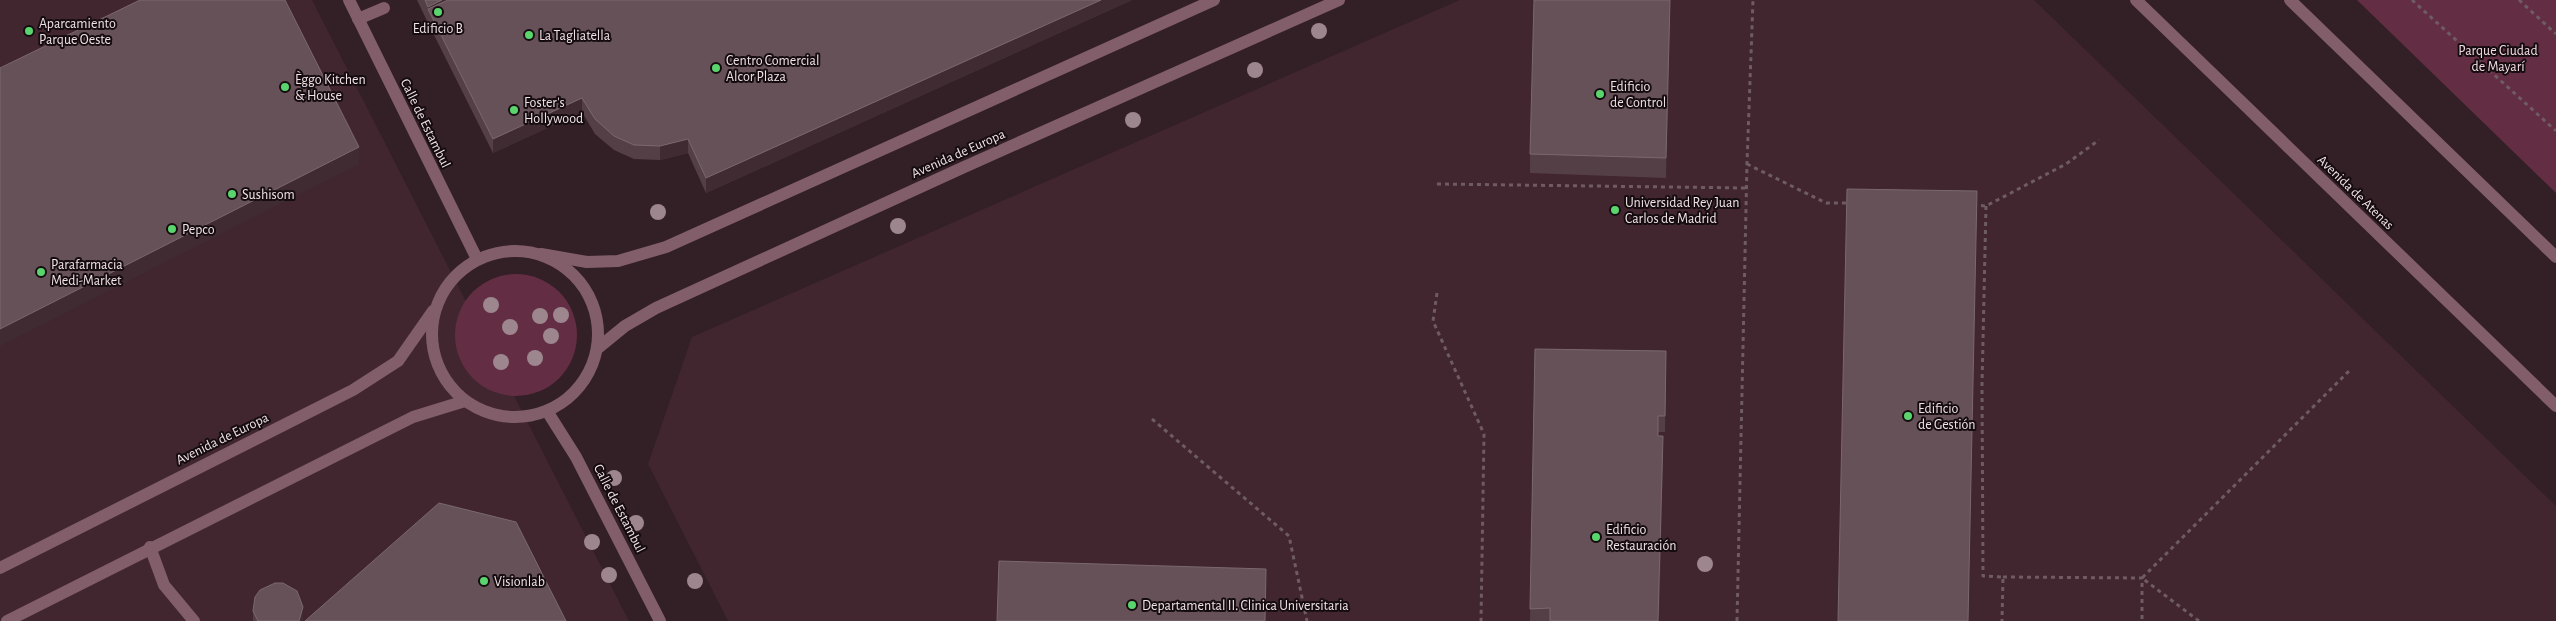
<svg xmlns="http://www.w3.org/2000/svg" width="2556" height="621" font-family="'Alegreya Sans',sans-serif">
<style>
.built{fill:#412630}
.green{fill:#632d43}
.lines{fill:none;stroke-linecap:round;stroke-linejoin:round}
.path{stroke:#6f5c63;stroke-width:3;stroke-dasharray:4 4;stroke-linecap:butt}
.service{stroke:#815e69;stroke-width:12}
.minor{stroke:#815e69;stroke-width:12}
.tertiary{stroke:#815e69;stroke-width:12}
.tree{fill:#9d868e}
.wall{fill:#553f47}
.shaded-wall{fill:#402b33}
.building{fill:#665158;stroke:#7b686f}
.poi-dot{fill:#5ad56e;stroke:#150c0f;stroke-width:2}
.labels{text-anchor:middle;stroke-width:4;stroke-linejoin:round;paint-order:stroke}
.poi-label{font-size:14px;fill:#f1e2e7;stroke:#150c0f;text-anchor:start}
.park-label{font-size:14px;fill:#f3dbe3;stroke:#150c0f}
.street-label{font-size:14px;fill:#f1e2e7;stroke:#150c0f}
</style>
<rect width="100%" height="100%" fill="#331f26"/>
<g class="built">
<polygon points="0,0 312,0 629,621 0,621"/>
<polygon points="1460,0 2034,0 2556,506 2556,621 728,621 648,464 692,337"/>
</g>
<g class="green">
<polygon points="2357,0 2556,0 2556,193"/>
<circle cx="516" cy="335" r="61"/>
</g>
<g class="lines">
<g class="path">
<polyline points="2412,0 2556,131"/>
<polyline points="2519,0 2556,34"/>
<polyline points="1747,164 1826,203 1849,203"/>
<polyline points="1437,184 1746,188"/>
<polyline points="1973,205 1986,206 2066,164 2099,140"/>
<polyline points="1986,206 1982,385 1983,576 2003,577 2002,621"/>
<polyline points="1437,293 1433,321 1484,434 1481,621"/>
<polyline points="1152,419 1289,536 1307,621"/>
<polyline points="2003,577 2142,578 2142,621"/>
<polyline points="1737,621 1747,163 1753,0"/>
<polyline points="2199,621 2142,578 2349,371"/>
</g>
<g class="service">
<polyline points="358,19 384,8"/>
<polyline points="150,547 164,585 194,621"/>
</g>
<g class="minor">
<polyline points="349,0 477,259"/>
<polyline points="547,411 576,457 660,621"/>
</g>
<g class="tertiary">
<polyline points="2136,0 2556,406"/>
<polyline points="2290,0 2556,257"/>
<circle cx="515" cy="334" r="83"/>
<polyline points="541,254 587,262 618,261 666,247 1214,0"/>
<polyline points="598,348 625,326 656,308 962,168 1339,0"/>
<polyline points="0,568 353,390 398,361 433,311"/>
<polyline points="7,621 413,417 465,401"/>
</g>
</g>
<g class="tree">
<circle cx="1319" cy="31" r="8"/>
<circle cx="1255" cy="70" r="8"/>
<circle cx="1133" cy="120" r="8"/>
<circle cx="658" cy="212" r="8"/>
<circle cx="898" cy="226" r="8"/>
<circle cx="491" cy="305" r="8"/>
<circle cx="561" cy="315" r="8"/>
<circle cx="540" cy="316" r="8"/>
<circle cx="510" cy="327" r="8"/>
<circle cx="551" cy="336" r="8"/>
<circle cx="535" cy="358" r="8"/>
<circle cx="501" cy="362" r="8"/>
<circle cx="614" cy="478" r="8"/>
<circle cx="636" cy="523" r="8"/>
<circle cx="592" cy="542" r="8"/>
<circle cx="1705" cy="564" r="8"/>
<circle cx="609" cy="575" r="8"/>
<circle cx="695" cy="581" r="8"/>
</g>
<g class="wall">
<polygon points="417,0 1132,0 706,193 688,153 660,160 634,159 614,150 595,134 582,112 493,153 428,23"/>
<polygon points="1670,16 1666,178 1530,173 1530,154"/>
<polygon points="1535,349 1666,351 1665,432 1658,432 1658,436 1663,453 1659,621 1530,621"/>
<polygon points="253,611 303,617 302,621 253,621"/>
</g>
<g class="shaded-wall">
<polygon points="442,0 477,0 428,9 428,7"/>
<polygon points="1101,0 1132,0 706,193 706,178"/>
<polygon points="1670,0 1670,16 1666,178 1666,158"/>
<polygon points="582,98 582,112 493,153 493,139"/>
<polygon points="688,139 688,153 660,160 660,146"/>
<polygon points="359,147 359,164 0,346 0,329"/>
<polygon points="1663,436 1659,621 1658,621"/>
<polygon points="303,607 303,617 302,621 299,621"/>
</g>
<g class="building">
<polygon points="140,0 285,0 359,147 0,329 0,68"/>
<polygon points="425,0 442,0 428,7"/>
<polygon points="448,0 1101,0 706,178 688,139 660,146 634,145 614,136 595,119 582,98 493,139 428,9"/>
<polygon points="1534,0 1670,0 1666,158 1530,154"/>
<polygon points="1847,189 1977,191 1968,621 1838,621"/>
<polygon points="1535,349 1666,351 1665,416 1658,416 1658,436 1663,436 1658,621 1550,621 1550,608 1530,609"/>
<polygon points="439,503 516,522 566,621 305,621"/>
<polygon points="999,561 1266,569 1265,621 997,621"/>
<polygon points="275,583 283,583 297,591 303,607 299,621 258,621 253,611 255,597 260,590"/>
</g>
<g class="poi-dot">
<circle cx="438" cy="12" r="5"/>
<circle cx="29" cy="31" r="5"/>
<circle cx="529" cy="35" r="5"/>
<circle cx="716" cy="68" r="5"/>
<circle cx="285" cy="87" r="5"/>
<circle cx="1600" cy="94" r="5"/>
<circle cx="514" cy="110" r="5"/>
<circle cx="232" cy="194" r="5"/>
<circle cx="1615" cy="210" r="5"/>
<circle cx="172" cy="229" r="5"/>
<circle cx="41" cy="272" r="5"/>
<circle cx="1908" cy="416" r="5"/>
<circle cx="1596" cy="537" r="5"/>
<circle cx="484" cy="581" r="5"/>
<circle cx="1132" cy="605" r="5"/>
</g>
<g class="labels">
<g class="poi-label">
<text x="39" y="28">Aparcamiento<tspan x="39" dy="16">Parque Oeste</tspan></text>
<text x="438" y="33" text-anchor="middle">Edificio B</text>
<text x="539" y="40">La Tagliatella</text>
<text x="726" y="65">Centro Comercial<tspan x="726" dy="16">Alcor Plaza</tspan></text>
<text x="295" y="84">Èggo Kitchen<tspan x="295" dy="16">&amp; House</tspan></text>
<text x="1610" y="91">Edificio<tspan x="1610" dy="16">de Control</tspan></text>
<text x="524" y="107">Foster's<tspan x="524" dy="16">Hollywood</tspan></text>
<text x="242" y="199">Sushisom</text>
<text x="1625" y="207">Universidad Rey Juan<tspan x="1625" dy="16">Carlos de Madrid</tspan></text>
<text x="182" y="234">Pepco</text>
<text x="51" y="269">Parafarmacia<tspan x="51" dy="16">Medi-Market</tspan></text>
<text x="1918" y="413">Edificio<tspan x="1918" dy="16">de Gestión</tspan></text>
<text x="1606" y="534">Edificio<tspan x="1606" dy="16">Restauración</tspan></text>
<text x="494" y="586">Visionlab</text>
<text x="1142" y="610">Departamental II. Clinica Universitaria</text>
</g>
<g class="park-label">
<text x="2498" y="55">Parque Ciudad<tspan x="2498" dy="16">de Mayarí</tspan></text>
</g>
<g class="street-label">
<text transform="translate(426 123) rotate(64)" y="5">Calle de Estambul</text>
<text transform="translate(958 153) rotate(-24)" y="5">Avenida de Europa</text>
<text transform="translate(2356 192) rotate(44)" y="5">Avenida de Atenas</text>
<text transform="translate(222 438) rotate(-26)" y="5">Avenida de Europa</text>
<text transform="translate(620 508) rotate(63)" y="5">Calle de Estambul</text>
</g>
</g>
</svg>
